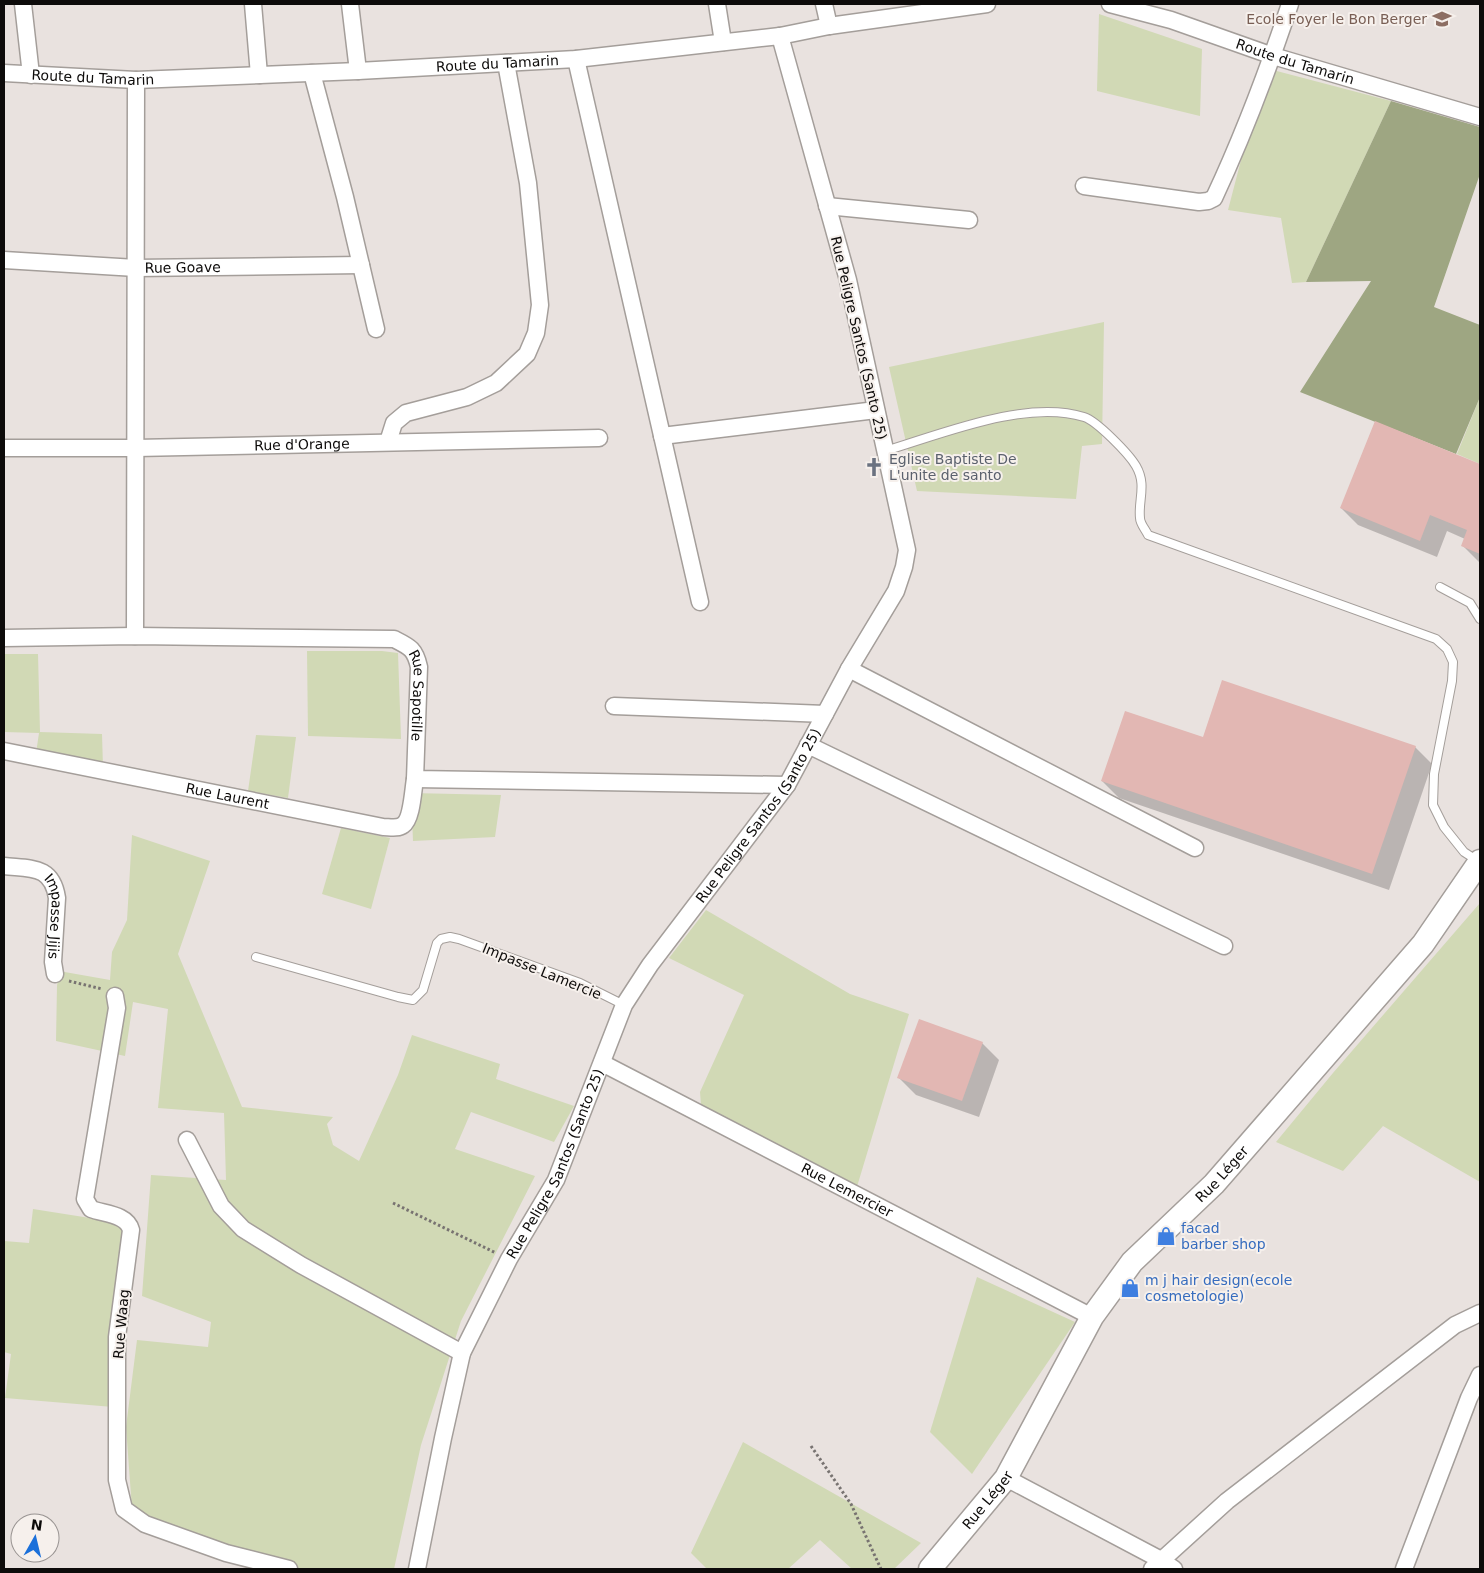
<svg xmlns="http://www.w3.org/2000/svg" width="1484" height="1573" font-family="'DejaVu Sans',sans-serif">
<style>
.green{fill:#d1d9b5}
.forest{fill:#9ea682}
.shadow{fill:#0003}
.building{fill:#e2b7b3}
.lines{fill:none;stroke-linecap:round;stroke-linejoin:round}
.lane-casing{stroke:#a49e9a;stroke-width:10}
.street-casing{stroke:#a49e9a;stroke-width:19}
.secondary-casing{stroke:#a49e9a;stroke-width:25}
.path{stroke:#787371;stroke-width:3;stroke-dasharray:2.5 2.5;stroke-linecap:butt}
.lane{stroke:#fff;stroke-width:8}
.street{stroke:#fff;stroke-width:16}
.secondary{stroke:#fff;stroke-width:22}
.labels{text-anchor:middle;stroke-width:4;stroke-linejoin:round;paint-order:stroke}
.education-label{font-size:14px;fill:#785e54;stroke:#f6f0ec;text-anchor:end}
.street-label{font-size:14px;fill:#0d0b0a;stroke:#f6f0ec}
.worship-label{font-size:14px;fill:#5b616d;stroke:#f6f0ec;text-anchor:start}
.shop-label{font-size:14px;fill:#366cbe;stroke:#f6f0ec;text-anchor:start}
</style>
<rect width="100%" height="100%" fill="#e9e2df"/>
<g class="green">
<polygon points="1099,14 1202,49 1200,116 1097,91"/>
<polygon points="1265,68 1391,101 1306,282 1292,283 1281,218 1228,210"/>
<polygon points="1104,322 1102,444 1082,446 1076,499 917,491 889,367"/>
<polygon points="1480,397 1480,464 1457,454"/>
<polygon points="307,651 382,651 398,653 401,739 308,736"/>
<polygon points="4,654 38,654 40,732 102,734 103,767 35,760 39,733 4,732"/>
<polygon points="256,735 296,737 288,798 248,791"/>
<polygon points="411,793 501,795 495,837 413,841"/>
<polygon points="341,828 390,838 371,909 322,894"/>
<polygon points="132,835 210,861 178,954 242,1107 333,1117 327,1124 333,1145 359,1161 398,1075 412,1035 500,1064 496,1079 574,1106 554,1142 471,1112 455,1149 535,1176 461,1321 421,1445 394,1569 303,1569 200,1539 132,1509 126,1427 137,1340 208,1347 211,1322 142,1296 151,1175 226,1180 224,1113 158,1108 168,1009 133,1002 125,1056 56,1041 57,986 59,971 110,980 112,952 127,920"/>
<polygon points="1480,903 1480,1182 1383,1126 1343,1171 1276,1142 1333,1073"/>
<polygon points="706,910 850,994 909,1014 856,1190 701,1105 700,1092 744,995 669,958"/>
<polygon points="33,1209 128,1224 113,1407 5,1398 11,1354 4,1352 4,1241 29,1243"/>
<polygon points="977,1277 1075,1322 972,1474 930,1432"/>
<polygon points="743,1442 921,1543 894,1569 852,1569 820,1540 788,1569 707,1569 691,1553"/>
</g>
<polygon class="forest" points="1391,101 1480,127 1480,174 1434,307 1480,325 1480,397 1456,454 1300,392 1371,281 1306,282"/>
<g class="shadow">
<polygon points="1375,423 1480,465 1480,563 1463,546 1465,539 1447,531 1437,557 1358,525 1341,508"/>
<polygon points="1204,739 1415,747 1432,764 1389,890 1119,798 1102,781"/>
<polygon points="982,1043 999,1060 979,1117 916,1095 899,1078"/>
</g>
<g class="building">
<polygon points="1375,421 1480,464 1480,554 1461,546 1467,530 1430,515 1420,541 1340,508"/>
<polygon points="1222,680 1416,746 1372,874 1101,781 1125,711 1203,737"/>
<polygon points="919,1019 983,1042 962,1101 897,1078"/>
</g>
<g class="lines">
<g class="lane-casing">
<g id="lane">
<path d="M885 451C942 434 1026 399 1084 417 1097 421 1129 454 1136 466 1147 485 1138 500 1140 518 1140 524 1146 530 1148 535L1436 639 1447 649 1453 662 1452 681 1434 774 1433 805 1444 827 1464 852 1478 861"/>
<polyline points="1440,587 1470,603 1480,619"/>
<polyline points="256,957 398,997 413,1000 423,990 437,943 441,939 450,937 459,939 580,983 624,1005"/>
</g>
</g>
<g class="street-casing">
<g id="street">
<polyline points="23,4 31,75"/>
<polyline points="253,4 259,75"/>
<polyline points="350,4 358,71"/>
<polyline points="717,4 723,42"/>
<polyline points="824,4 829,26"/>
<path id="s1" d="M1110 4 1171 20 1273 56 1480 117"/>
<polyline points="576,59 700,602"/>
<path id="s2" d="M4 73 136 80 358 71 576 59 780 36 829 26 987 4"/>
<polyline points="312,73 345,197 376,329"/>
<path d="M1084 186 1199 202 1208 201 1214 198C1244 134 1268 70 1290 4"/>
<polyline points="827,206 969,220"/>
<path id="s3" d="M4 260 136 268 361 265"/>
<polyline points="662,436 876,410"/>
<polyline points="388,442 394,423 406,413 467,397 496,383 527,354 536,333 540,305 528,183 506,63"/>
<path id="s4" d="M4 448H136L599 438"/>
<polyline points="135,636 136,80"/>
<path id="s5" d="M4 638 135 636 394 639C410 647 415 649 419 667L415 779 787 785"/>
<polyline points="849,669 1195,848"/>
<polyline points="614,706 825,714"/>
<polyline points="808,745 1224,946"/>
<path id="s6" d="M4 751 383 827C389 827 398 829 403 825 412 819 413 790 415 779"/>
<path id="s7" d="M4 866C31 869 52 865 57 898L53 962 55 974"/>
<path d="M115 996 117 1008 85 1199 91 1209C104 1214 127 1214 131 1230L117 1337V1480L124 1509 145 1524 226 1553 289 1569"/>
<path id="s8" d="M602 1063 1092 1317"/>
<polyline points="187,1140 221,1206 243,1229 301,1265 462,1353"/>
<polyline points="1006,1478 1161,1560 1174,1569"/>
<path id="s9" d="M417 1569 443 1438 462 1353 509 1259 556 1180 624 1005 650 965 787 785 849 669 896 591 904 567 907 550 848 280 780 36"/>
<polyline points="1152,1569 1227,1501 1455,1325 1480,1313"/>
<polyline points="1404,1569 1469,1398 1480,1375"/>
</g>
</g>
<g class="secondary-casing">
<g id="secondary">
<path id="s10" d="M930 1569 1006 1478 1092 1317 1132 1262 1214 1184 1423 944 1480 861"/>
</g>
</g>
<g class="path">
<polyline points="69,981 102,989"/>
<polyline points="393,1203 496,1253"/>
<polyline points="811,1446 851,1504 881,1569"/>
</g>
<use href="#lane" class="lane"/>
<use href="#street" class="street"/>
<use href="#secondary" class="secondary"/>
</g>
<defs>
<g id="school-bare" transform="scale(1.5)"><path d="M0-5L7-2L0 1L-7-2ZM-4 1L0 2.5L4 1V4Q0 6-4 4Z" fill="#8d6e63" stroke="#f6f0ec" stroke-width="2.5" paint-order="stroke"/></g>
<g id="church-bare" transform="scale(1.5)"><path d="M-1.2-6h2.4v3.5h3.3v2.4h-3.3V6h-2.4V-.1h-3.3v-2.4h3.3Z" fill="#6b7280" stroke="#f6f0ec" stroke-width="2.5" paint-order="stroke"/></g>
<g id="shop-bare" transform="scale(1.5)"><path d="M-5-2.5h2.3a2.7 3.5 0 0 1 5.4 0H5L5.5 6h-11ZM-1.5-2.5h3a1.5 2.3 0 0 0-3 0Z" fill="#3f7fe0" stroke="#f6f0ec" stroke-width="2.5" paint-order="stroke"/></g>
</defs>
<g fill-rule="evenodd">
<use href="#school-bare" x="1442" y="19"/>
<use href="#church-bare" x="874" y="467"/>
<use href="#shop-bare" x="1166" y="1236"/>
<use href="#shop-bare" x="1130" y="1288"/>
</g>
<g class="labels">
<g class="education-label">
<text x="1427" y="24">Ecole Foyer le Bon Berger</text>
</g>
<g class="street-label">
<text dy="5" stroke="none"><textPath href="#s1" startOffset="194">Route du Tamarin</textPath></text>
<text dy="5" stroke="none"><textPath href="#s2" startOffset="494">Route du Tamarin</textPath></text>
<text dy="5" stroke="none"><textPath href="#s2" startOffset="89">Route du Tamarin</textPath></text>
<text dy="5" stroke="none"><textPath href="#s3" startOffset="179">Rue Goave</textPath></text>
<text transform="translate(859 338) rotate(77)" y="5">Rue Peligre Santos (Santo 25)</text>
<text dy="5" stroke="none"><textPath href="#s4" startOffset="298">Rue d'Orange</textPath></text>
<text dy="5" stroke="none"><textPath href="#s5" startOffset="458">Rue Sapotille</textPath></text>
<text dy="5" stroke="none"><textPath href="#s6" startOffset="228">Rue Laurent</textPath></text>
<text dy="5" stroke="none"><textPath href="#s9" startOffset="838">Rue Peligre Santos (Santo 25)</textPath></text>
<text dy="5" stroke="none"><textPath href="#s7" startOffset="88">Impasse Jijis</textPath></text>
<text transform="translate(542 971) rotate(22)" y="5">Impasse Lamercie</text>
<text dy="5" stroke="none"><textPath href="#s9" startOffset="432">Rue Peligre Santos (Santo 25)</textPath></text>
<text dy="5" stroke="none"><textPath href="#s10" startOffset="495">Rue Léger</textPath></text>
<text dy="5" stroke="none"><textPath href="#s8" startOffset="276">Rue Lemercier</textPath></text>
<text transform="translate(121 1324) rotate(-85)" y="5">Rue Waag</text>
<text dy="5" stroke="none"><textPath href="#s10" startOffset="90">Rue Léger</textPath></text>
</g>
<g class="worship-label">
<text x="889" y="464">Eglise Baptiste De<tspan x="889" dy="16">L'unite de santo</tspan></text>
</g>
<g class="shop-label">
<text x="1181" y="1233">facad<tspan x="1181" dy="16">barber shop</tspan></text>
<text x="1145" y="1285">m j hair design(ecole<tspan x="1145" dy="16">cosmetologie)</tspan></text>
</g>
</g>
<rect width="1484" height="1573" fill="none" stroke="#0d0b0a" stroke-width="10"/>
<g transform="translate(35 1538) rotate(8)"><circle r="24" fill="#f6f0ec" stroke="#999492"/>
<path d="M0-4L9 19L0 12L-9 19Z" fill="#1b70da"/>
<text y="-8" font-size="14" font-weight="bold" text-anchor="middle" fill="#0d0b0a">N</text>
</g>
</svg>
